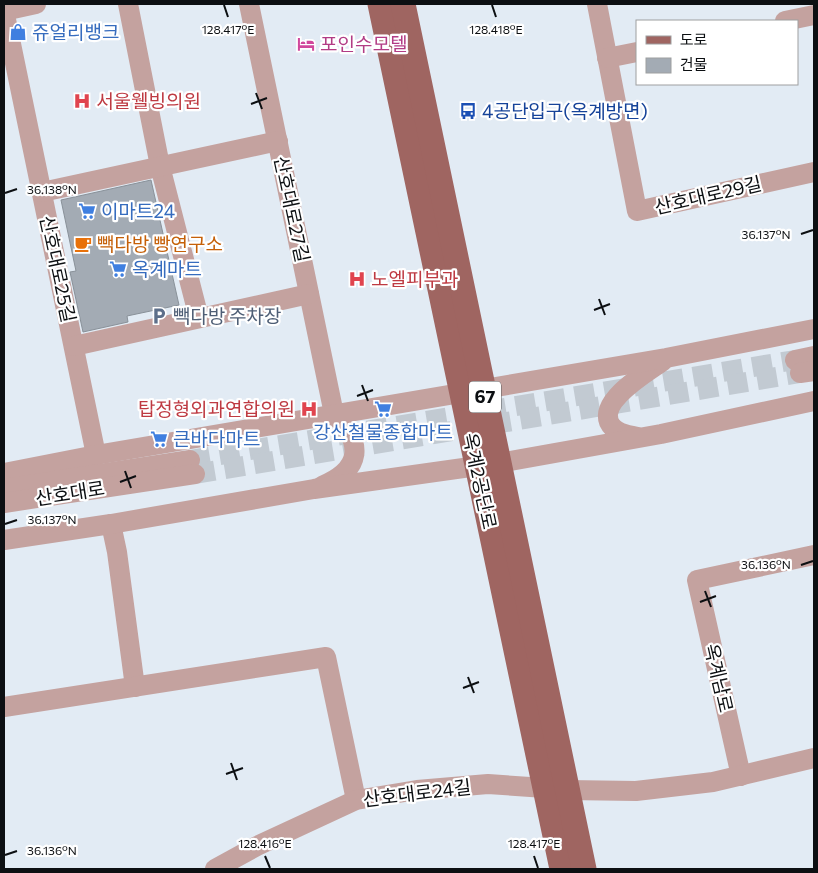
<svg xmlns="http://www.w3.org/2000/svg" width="818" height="873" font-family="Commissioner,'Noto Sans KR',sans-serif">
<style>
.building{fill:#a3abb4;stroke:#899199}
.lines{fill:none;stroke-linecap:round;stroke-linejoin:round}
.minor-tunnel{stroke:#c2cad2;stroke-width:20;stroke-dasharray:20 10;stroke-linecap:butt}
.minor{stroke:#c4a29f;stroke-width:20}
.major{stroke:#9f6561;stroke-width:25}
.ticks{fill:none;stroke:#0c0f12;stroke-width:2}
.labels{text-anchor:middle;stroke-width:4.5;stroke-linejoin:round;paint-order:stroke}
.shield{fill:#fff;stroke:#555759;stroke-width:1}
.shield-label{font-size:18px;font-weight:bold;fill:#0c0f12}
.shop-label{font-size:19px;fill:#366cbe;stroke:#fff;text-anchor:start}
.hotel-label{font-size:19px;fill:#b23c85;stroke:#fff;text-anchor:start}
.health-label{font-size:19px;fill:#be3a42;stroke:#fff;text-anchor:start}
.transit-label{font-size:19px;fill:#164399;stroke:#fff;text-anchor:start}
.street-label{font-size:19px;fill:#0c0f12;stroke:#fff}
.food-label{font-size:19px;fill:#c56008;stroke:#fff;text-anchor:start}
.service-label{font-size:19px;fill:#4e5e75;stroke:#fff;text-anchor:start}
.ticks-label{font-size:12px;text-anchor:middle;fill:#0c0f12;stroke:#fff;stroke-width:4.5;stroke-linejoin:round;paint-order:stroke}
</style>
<rect width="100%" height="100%" fill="#e2ebf4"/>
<polygon class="building" points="151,180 179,305 127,316 128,322 83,332 70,272 76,271 61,200"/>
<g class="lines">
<g class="minor-tunnel">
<polyline points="190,460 795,360"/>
<polyline points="195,474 800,373"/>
</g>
<g class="minor">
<polyline points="128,4 160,166 199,318"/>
<path d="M249 4 334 414C364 443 362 469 322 486"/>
<polyline points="597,4 637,211 814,172"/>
<polyline points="4,10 96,455"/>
<polyline points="4,11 36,4"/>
<polyline points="785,21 814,15"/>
<polyline points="607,58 637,52"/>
<polyline points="42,192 278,141"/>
<polyline points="74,346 309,294"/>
<polyline points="795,360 814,356"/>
<polyline points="800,373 814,371"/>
<path d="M638 437C627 435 614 433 609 422 600 399 648 372 663 361"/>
<polyline points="4,473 96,455 666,358 814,329"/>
<polyline points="4,489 190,460"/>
<polyline points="4,503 195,474"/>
<polyline points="111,524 117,552 135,687"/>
<polyline points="4,540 111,524 314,489 499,463 661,434 814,401"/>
<polyline points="4,707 326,657 356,800"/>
<polyline points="741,776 697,580 814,555"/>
<polyline points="567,790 636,791 713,782 814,758"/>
<polyline points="215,869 257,846 356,800 417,790 488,784 545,788"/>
</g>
<g class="major">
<polyline points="380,4 562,869"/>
<polyline points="403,4 584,869"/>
</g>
</g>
<path class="ticks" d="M224 5 228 17M492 5 496 17M256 93 262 109M251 104 267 98M5 193 17 189M801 234 813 230M599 299 605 315M594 310 610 304M362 385 368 401M357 396 373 390M125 471 131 488M120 482 136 476M5 524 17 520M801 565 813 561M705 591 711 607M700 602 716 596M468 677 474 693M463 688 479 682M231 763 237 780M226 774 243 768M5 855 17 851M265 856 270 868M534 856 538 868"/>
<defs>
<g id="shop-bare" transform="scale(1.35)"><path d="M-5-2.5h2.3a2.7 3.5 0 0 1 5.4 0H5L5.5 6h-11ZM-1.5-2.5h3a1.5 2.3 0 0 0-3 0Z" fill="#3f7fe0" stroke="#fff" stroke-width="2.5" paint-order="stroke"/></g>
<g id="hotel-bare" transform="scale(1.35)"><path d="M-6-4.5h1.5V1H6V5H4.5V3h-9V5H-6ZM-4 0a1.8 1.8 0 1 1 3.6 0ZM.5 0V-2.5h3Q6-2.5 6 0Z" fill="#d1479c" stroke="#fff" stroke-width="2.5" paint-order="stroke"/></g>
<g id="hospital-bare" transform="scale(1.35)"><path d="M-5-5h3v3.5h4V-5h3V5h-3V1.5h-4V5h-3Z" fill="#e0444e" stroke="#fff" stroke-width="2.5" paint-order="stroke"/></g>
<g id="bus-bare" transform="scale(1.35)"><path d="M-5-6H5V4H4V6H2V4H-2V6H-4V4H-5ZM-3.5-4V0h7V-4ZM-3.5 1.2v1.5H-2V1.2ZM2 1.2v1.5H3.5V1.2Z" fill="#1a4fb4" stroke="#fff" stroke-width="2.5" paint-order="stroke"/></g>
<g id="supermarket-bare" transform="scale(1.35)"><path d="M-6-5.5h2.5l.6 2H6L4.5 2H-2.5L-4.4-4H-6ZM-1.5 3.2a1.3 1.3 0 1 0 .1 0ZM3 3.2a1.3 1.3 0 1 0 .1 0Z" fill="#3f7fe0" stroke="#fff" stroke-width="2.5" paint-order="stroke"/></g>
<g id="cafe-bare" transform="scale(1.35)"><path d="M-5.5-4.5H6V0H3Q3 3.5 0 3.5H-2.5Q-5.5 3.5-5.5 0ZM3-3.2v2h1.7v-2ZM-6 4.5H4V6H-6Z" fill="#e8710a" stroke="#fff" stroke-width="2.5" paint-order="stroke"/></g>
<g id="parking-bare" transform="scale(1.35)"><path d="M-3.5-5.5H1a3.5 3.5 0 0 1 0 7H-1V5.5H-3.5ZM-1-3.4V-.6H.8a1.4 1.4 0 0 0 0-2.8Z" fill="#5c6f8a" stroke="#fff" stroke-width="2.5" paint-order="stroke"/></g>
</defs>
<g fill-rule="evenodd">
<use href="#shop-bare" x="18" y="32"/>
<use href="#hotel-bare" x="306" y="44"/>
<use href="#hospital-bare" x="82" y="101"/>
<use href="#bus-bare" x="468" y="111"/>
<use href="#supermarket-bare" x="87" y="211"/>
<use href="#cafe-bare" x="83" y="244"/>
<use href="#supermarket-bare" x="118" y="269"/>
<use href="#hospital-bare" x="357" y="279"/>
<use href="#parking-bare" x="159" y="316"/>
<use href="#hospital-bare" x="309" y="409"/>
<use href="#supermarket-bare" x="383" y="409"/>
<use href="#supermarket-bare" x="159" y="439"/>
</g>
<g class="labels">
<rect class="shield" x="469" y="381.5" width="32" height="31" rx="4"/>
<g class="shield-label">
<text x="485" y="403">67</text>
</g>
<g class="shop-label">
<text x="32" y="39">쥬얼리뱅크</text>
<text x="101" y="218">이마트24</text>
<text x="132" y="276">옥계마트</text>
<text x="383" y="439" text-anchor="middle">강산철물종합마트</text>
<text x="173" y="446">큰바다마트</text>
</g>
<g class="hotel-label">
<text x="320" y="51">포인수모텔</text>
</g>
<g class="health-label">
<text x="96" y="108">서울웰빙의원</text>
<text x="371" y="286">노엘피부과</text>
<text x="295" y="416" text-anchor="end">탑정형외과연합의원</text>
</g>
<g class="transit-label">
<text x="482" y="118">4공단입구(옥계방면)</text>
</g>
<g class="street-label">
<text transform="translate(708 195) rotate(-13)" y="7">산호대로29길</text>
<text transform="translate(292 209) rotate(78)" y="7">산호대로27길</text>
<text transform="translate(58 269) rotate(78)" y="7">산호대로25길</text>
<text transform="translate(480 481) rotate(78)" y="7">옥계2공단로</text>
<text transform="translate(70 493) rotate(-9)" y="7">산호대로</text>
<text transform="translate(719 678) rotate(77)" y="7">옥계남로</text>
<text transform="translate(417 793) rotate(-7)" y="7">산호대로24길</text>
</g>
<g class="food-label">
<text x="97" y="251">빽다방 빵연구소</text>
</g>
<g class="service-label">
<text x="173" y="323">빽다방 주차장</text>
</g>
</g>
<g class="ticks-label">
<text x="228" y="34">128.417°E</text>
<text x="496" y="34">128.418°E</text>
<text x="52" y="194">36.138°N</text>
<text x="766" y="239">36.137°N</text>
<text x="52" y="524">36.137°N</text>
<text x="766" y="569">36.136°N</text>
<text x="265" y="848">128.416°E</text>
<text x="534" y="848">128.417°E</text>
<text x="52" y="855">36.136°N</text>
</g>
<rect width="818" height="873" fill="none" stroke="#0c0f12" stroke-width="10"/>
<rect x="636" y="20" width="162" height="65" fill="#ffffff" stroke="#9e9fa0"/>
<rect x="646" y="36" width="25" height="8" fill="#9f6561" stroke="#9e9fa0"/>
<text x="680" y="45" font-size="15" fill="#0c0f12">도로</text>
<rect x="646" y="58" width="25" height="15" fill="#a3abb4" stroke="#9e9fa0"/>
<text x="680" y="70" font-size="15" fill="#0c0f12">건물</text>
</svg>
